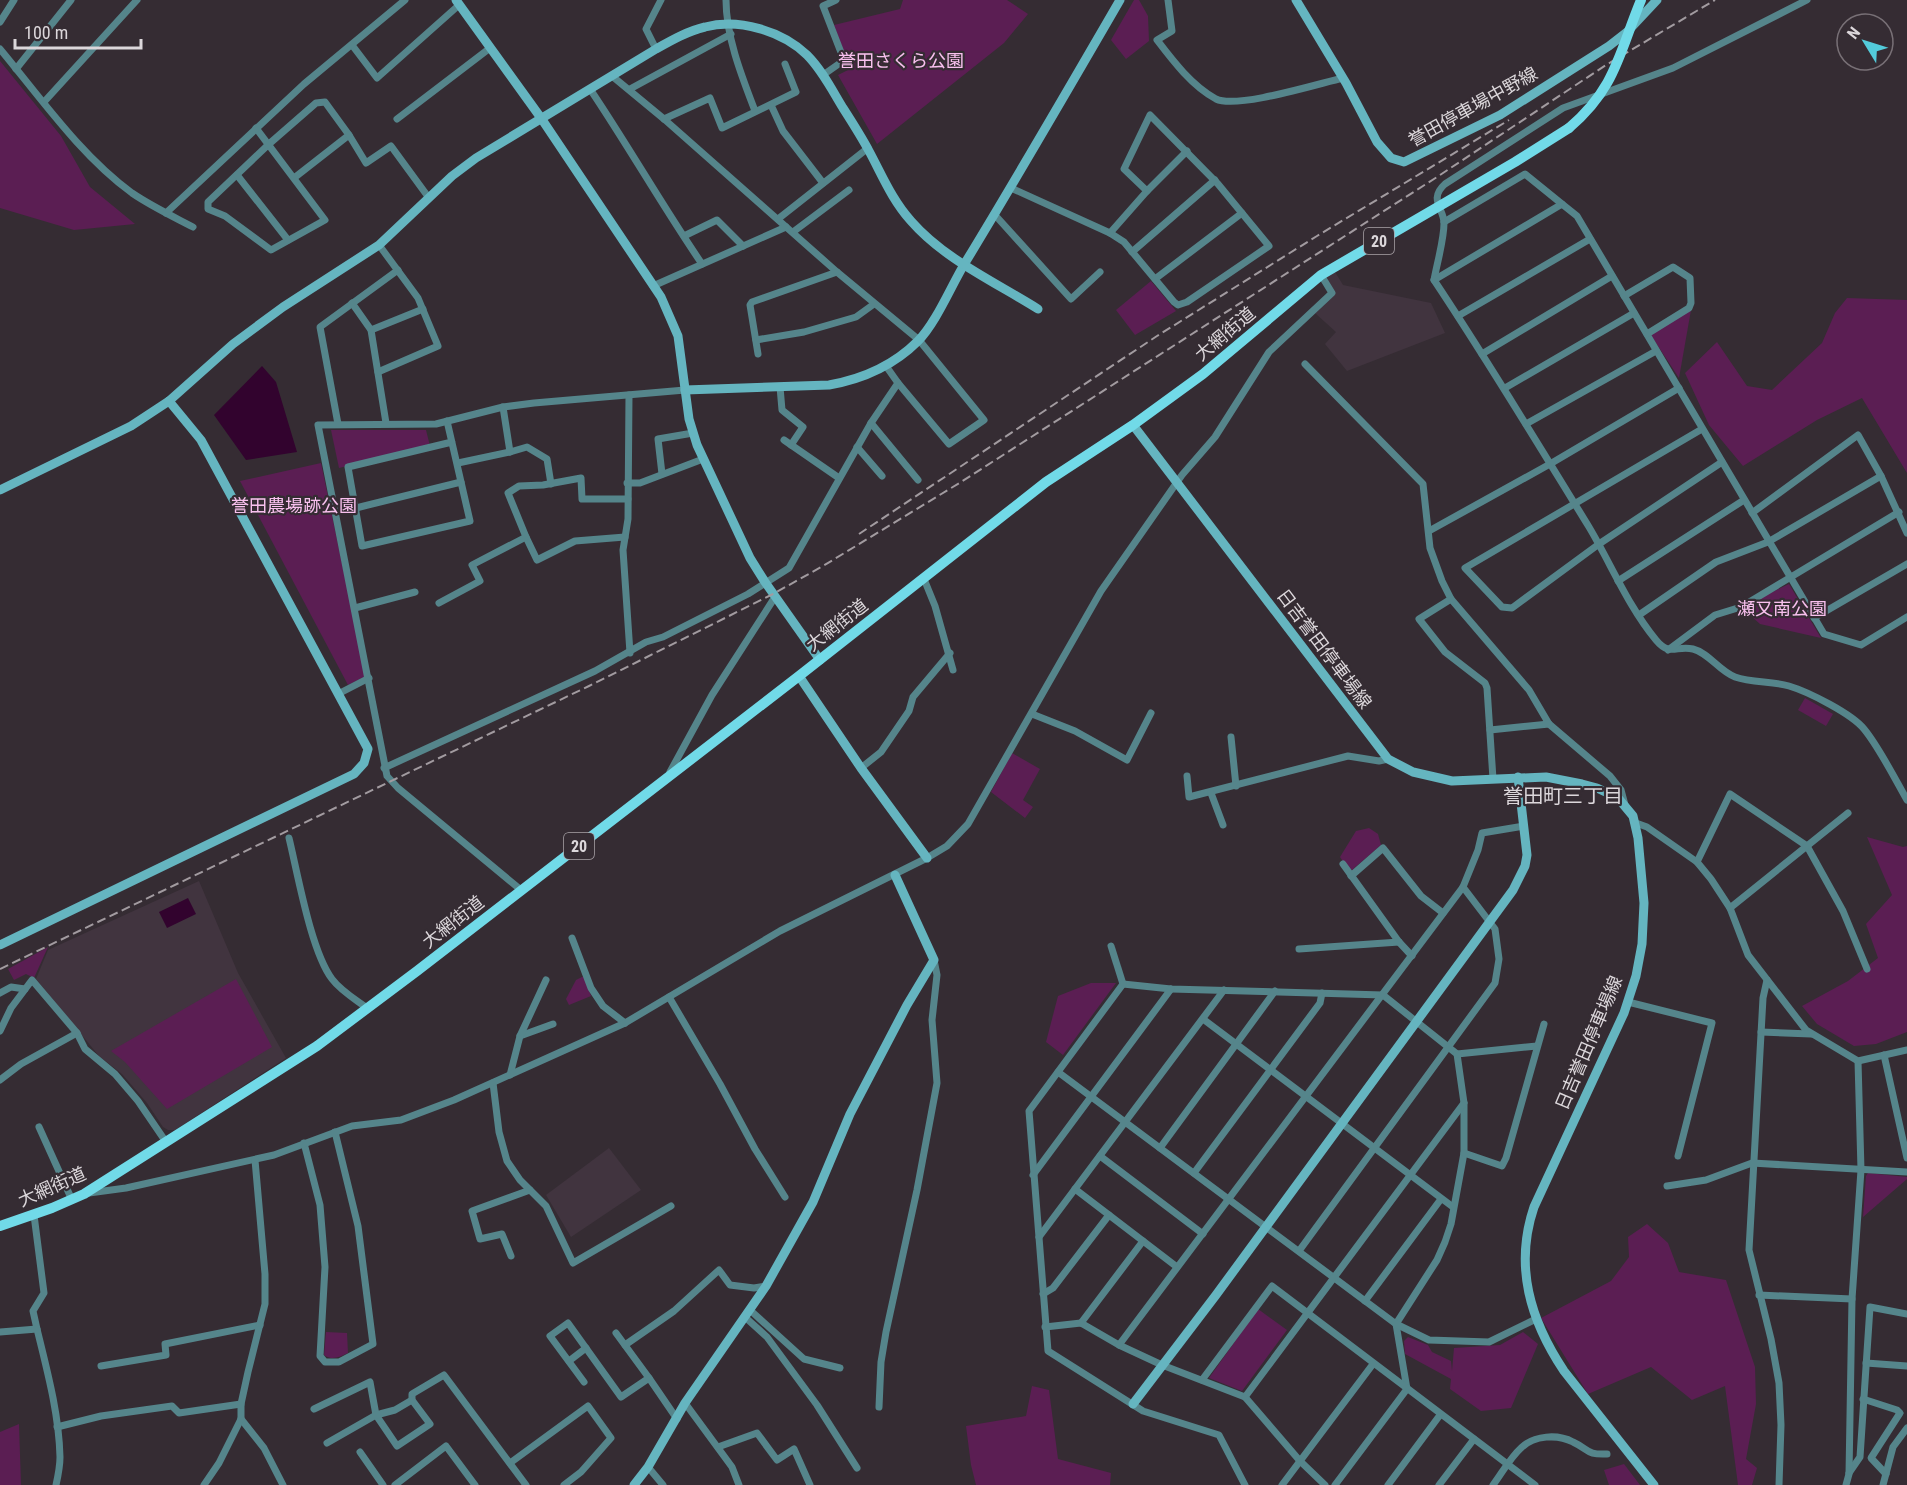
<svg xmlns="http://www.w3.org/2000/svg" width="1907" height="1485" font-family="'Roboto Condensed','Noto Sans JP',sans-serif">
<style>
.built{fill:#41343f}
.green{fill:#5b1e53}
.water{fill:#32032e}
.lines{fill:none;stroke-linecap:round;stroke-linejoin:round}
.street{stroke:#55858b;stroke-width:7}
.secondary{stroke:#65b5c0;stroke-width:9}
.primary{stroke:#71dae8;stroke-width:10}
.rail{stroke:#a29ba0;stroke-width:2;stroke-dasharray:9 4.5;stroke-linecap:butt}
.primary-bridge{stroke:#71dae8;stroke-width:10}
.labels{text-anchor:middle;stroke-width:4.5;stroke-linejoin:round;paint-order:stroke}
.shield{fill:#352c33;stroke:#aaa4a9;stroke-width:1.5}
.shield-label{font-size:16px;font-weight:bold;fill:#dcd7db}
.park-label{font-size:18px;fill:#f8c0ee;stroke:#352c33}
.street-label{font-size:18px;fill:#dcd7db;stroke:#352c33}
.neighbourhood-label{font-size:20px;fill:#dcd7db;stroke:#352c33}
</style>
<rect width="100%" height="100%" fill="#352c33"/>
<g class="built">
<polygon points="1335,272 1343,285 1431,303 1445,333 1347,371 1325,344 1336,332 1315,313 1334,295 1325,278"/>
<polygon points="199,881 238,973 286,1058 175,1130 168,1130 163,1127 147,1103 122,1074 99,1056 36,979 48,950"/>
<polygon points="609,1148 641,1190 571,1237 546,1195"/>
</g>
<g class="green">
<polygon points="903,0 1007,0 1028,14 1004,43 877,144 838,75 850,69 834,25 900,9"/>
<polygon points="1134,0 1139,0 1148,16 1149,41 1126,59 1111,40"/>
<polygon points="0,61 61,136 90,187 135,224 74,230 0,208"/>
<polygon points="1151,281 1176,311 1135,335 1116,310"/>
<polygon points="1847,298 1907,300 1907,473 1862,398 1817,420 1743,466 1709,425 1685,373 1717,342 1747,386 1772,390 1822,343 1835,313"/>
<polygon points="1691,310 1679,378 1652,337 1652,332"/>
<polygon points="331,430 426,430 430,446 339,468"/>
<polygon points="321,463 365,673 364,677 348,685 240,481"/>
<polygon points="1789,584 1821,638 1760,624 1741,607"/>
<polygon points="1805,698 1833,714 1826,726 1798,710"/>
<polygon points="1012,753 1040,769 1023,800 1033,807 1025,818 991,792"/>
<polygon points="1369,828 1378,834 1381,845 1352,870 1348,869 1340,857 1356,831"/>
<polygon points="1867,837 1903,847 1907,846 1907,1032 1876,1044 1854,1046 1817,1024 1802,1006 1848,981 1878,958 1866,924 1892,895"/>
<polygon points="48,947 34,978 26,974 14,980 8,969"/>
<polygon points="584,976 591,996 569,1005 566,999 576,980"/>
<polygon points="236,979 272,1047 167,1109 125,1062 111,1051"/>
<polygon points="1091,983 1116,983 1063,1055 1046,1042 1058,996"/>
<polygon points="1868,1173 1907,1177 1907,1179 1863,1217 1866,1176"/>
<polygon points="1647,1224 1668,1243 1679,1272 1726,1280 1755,1367 1756,1404 1746,1459 1757,1468 1752,1485 1738,1485 1725,1386 1692,1400 1651,1367 1588,1394 1541,1318 1611,1281 1629,1257 1628,1237"/>
<polygon points="1258,1309 1287,1330 1242,1391 1209,1378"/>
<path d="M326 1332 347 1333 348 1353C340 1357 332 1361 324 1355Z"/>
<polygon points="1523,1332 1538,1344 1511,1408 1481,1411 1450,1389 1451,1379 1405,1354 1404,1341 1408,1337 1428,1345 1432,1352 1451,1361 1452,1371 1454,1348 1500,1345"/>
<polygon points="1032,1386 1049,1390 1058,1459 1111,1473 1110,1485 976,1485 971,1465 966,1426 1026,1416"/>
<polygon points="19,1424 21,1485 0,1485 0,1432"/>
<polygon points="1624,1464 1640,1485 1609,1485 1604,1470"/>
</g>
<g class="water">
<polygon points="262,366 276,382 297,452 246,460 214,415"/>
<polygon points="188,898 196,914 167,928 159,912"/>
</g>
<g class="lines">
<g class="street">
<path d="M726 0C726 37 742 77 755 111"/>
<path d="M1168 0 1172 31 1157 40C1173 61 1192 86 1216 99 1237 109 1317 84 1343 78"/>
<path d="M1807 0 1673 68 1563 108 1445 184C1428 199 1444 209 1444 223 1444 240 1437 263 1434 280 1488 361 1538 444 1589 527 1611 564 1628 606 1656 640 1670 657 1676 645 1693 649 1709 653 1719 671 1735 677 1752 683 1772 681 1789 686 1809 692 1852 714 1864 729 1879 747 1895 779 1907 800"/>
<polyline points="0,22 14,0"/>
<polyline points="352,45 377,78 459,5"/>
<path d="M0 49C40 97 81 156 132 193 151 206 172 216 193 227"/>
<polyline points="656,49 646,29 661,0"/>
<polyline points="16,69 71,0"/>
<polyline points="823,75 843,61 842,55 823,6 836,0"/>
<polyline points="612,76 664,119 837,272 919,340 984,420 949,444 898,383"/>
<path d="M590 89C629 147 663 207 702 264"/>
<polyline points="630,89 731,34"/>
<polyline points="44,102 137,0"/>
<polyline points="771,105 783,131 823,183"/>
<polyline points="397,119 490,48"/>
<polyline points="664,119 710,98 722,128 796,92 785,64"/>
<polyline points="256,128 325,220 271,250 225,216 208,209 208,202 269,144 316,103 325,102 349,135 294,178"/>
<polyline points="349,135 366,163 391,146 429,198"/>
<polyline points="237,175 288,240"/>
<polyline points="1011,188 1110,233 1124,242 1174,302 1178,305 1187,302 1269,246 1218,184 1150,115 1124,169 1147,191"/>
<polyline points="166,213 304,84 405,0"/>
<polyline points="995,215 1071,299 1100,272"/>
<polyline points="778,219 868,148"/>
<polyline points="1444,222 1525,174 1562,204"/>
<polyline points="793,232 849,190"/>
<polyline points="1110,233 1147,191 1187,151"/>
<polyline points="684,236 717,220 743,246"/>
<polyline points="1132,252 1215,180"/>
<polyline points="1155,279 1242,213"/>
<polyline points="1434,280 1562,204 1577,216 1824,634 1861,645 1907,617"/>
<polyline points="653,286 786,227"/>
<polyline points="1624,296 1673,267 1690,278 1691,303 1689,308 1647,334"/>
<polyline points="352,303 371,330 386,423"/>
<polyline points="1458,316 1590,239"/>
<polyline points="371,330 423,309"/>
<polyline points="756,340 804,332 856,317 874,304"/>
<polyline points="758,354 750,305 752,302 837,272"/>
<polyline points="1482,354 1612,276"/>
<polyline points="1305,364 1423,484 1430,548 1442,581 1451,599 1419,619 1445,652 1485,683 1487,688 1493,779"/>
<polyline points="378,372 438,346 418,298 379,245"/>
<polyline points="780,387 782,410 803,427 791,445"/>
<polyline points="1505,388 1634,313"/>
<polyline points="629,395 628,519 623,550 630,653"/>
<polyline points="447,421 470,521 362,546 348,467 452,442"/>
<polyline points="871,423 918,480"/>
<polyline points="338,424 320,327 398,270"/>
<polyline points="1526,424 1656,351"/>
<polyline points="1702,429 1465,568 1502,607 1512,608 1599,544 1722,462"/>
<polyline points="784,440 839,478"/>
<polyline points="857,447 882,476"/>
<polyline points="510,452 527,447 547,459 551,484"/>
<polyline points="458,463 510,452 503,407"/>
<polyline points="662,474 658,439 693,433"/>
<polyline points="627,483 640,483 703,459"/>
<polyline points="356,508 461,482"/>
<polyline points="1752,513 1858,435 1881,476 1907,533"/>
<polyline points="1429,531 1550,464 1679,388"/>
<polyline points="526,537 537,560 575,541 625,537"/>
<polyline points="924,579 935,606 953,670"/>
<polyline points="1618,581 1744,500"/>
<polyline points="1451,599 1529,690 1549,724 1610,776 1621,790 1625,805"/>
<polyline points="439,603 480,581 472,565 526,537 508,493 519,486 543,485 581,478 582,499 628,499"/>
<polyline points="355,608 415,592"/>
<polyline points="1639,615 1716,562 1768,542 1881,476"/>
<polyline points="1814,618 1907,564"/>
<polyline points="1668,650 1715,615 1741,607 1899,512"/>
<polyline points="338,694 369,678"/>
<polyline points="1032,714 1075,731 1127,760 1151,713"/>
<polyline points="1490,730 1549,724"/>
<polyline points="1231,737 1236,786"/>
<polyline points="384,768 595,671 646,642 663,637 748,594 789,568 871,423 898,383 886,366"/>
<polyline points="861,768 881,752 909,711 913,697 950,653"/>
<polyline points="670,772 712,695 775,597"/>
<polyline points="1187,776 1189,797 1348,756 1379,761 1388,759"/>
<polyline points="1211,793 1223,825"/>
<polyline points="1636,823 1647,827 1697,862 1711,879 1730,908 1748,955 1806,1030 1858,1061 1907,1050"/>
<path d="M289 838C298 875 311 951 332 979 341 991 355 999 367 1008"/>
<polyline points="1697,862 1730,794 1807,846 1843,911 1867,969"/>
<polyline points="1343,864 1399,942 1412,956"/>
<polyline points="1351,876 1383,848 1421,896 1443,913"/>
<polyline points="521,890 398,788 387,776 318,425 436,424 503,407 534,403 685,390"/>
<polyline points="1730,908 1848,813"/>
<polyline points="572,938 591,988 603,1006 625,1023"/>
<polyline points="1111,946 1123,984"/>
<polyline points="1299,949 1399,942"/>
<polyline points="1767,980 1763,998 1749,1250 1771,1339 1779,1383 1781,1425 1779,1485"/>
<polyline points="1123,984 1171,989 1383,995 1457,1054 1464,1103 1464,1153 1451,1224 1445,1242 1437,1260 1396,1324 1407,1389 1335,1485"/>
<polyline points="1123,984 1029,1111 1048,1351 1143,1411 1219,1435 1245,1485"/>
<polyline points="0,993 11,987 25,989"/>
<polyline points="669,997 720,1084 755,1149 785,1197"/>
<polyline points="1628,1002 1712,1023 1678,1156"/>
<polyline points="1203,1019 1453,1207"/>
<polyline points="0,1031 11,1008 32,980 77,1033 85,1049 115,1074 138,1101 166,1142"/>
<polyline points="1761,1032 1811,1034"/>
<polyline points="520,1036 553,1024"/>
<polyline points="1457,1054 1537,1046"/>
<polyline points="1884,1055 1907,1158"/>
<polyline points="1058,1072 1396,1324 1429,1340 1489,1342 1536,1319"/>
<polyline points="510,1075 520,1036 546,980"/>
<polyline points="0,1080 21,1064 77,1033"/>
<polyline points="493,1083 499,1132 507,1161 520,1180 546,1206 573,1263 671,1206"/>
<polyline points="39,1127 72,1200"/>
<polyline points="304,1143 320,1205 325,1267 320,1356 325,1362 339,1362 373,1344 358,1226 335,1132"/>
<polyline points="1160,1148 1275,991"/>
<polyline points="1464,1153 1502,1166 1506,1158 1544,1024"/>
<polyline points="1100,1156 1203,1234"/>
<polyline points="1194,1173 1320,1003 1322,993"/>
<polyline points="1033,1175 1171,989"/>
<polyline points="1667,1186 1706,1180 1752,1163 1907,1172"/>
<polyline points="1075,1189 1177,1267"/>
<polyline points="89,1193 126,1188 274,1155 352,1126 401,1120 454,1100 625,1023 780,931 927,858 947,846 968,824 1101,591 1182,475 1215,437 1269,352 1332,293 1321,275"/>
<polyline points="34,1215 44,1293 33,1311 37,1329"/>
<polyline points="1039,1237 1224,990"/>
<polyline points="1299,1251 1495,983 1499,959 1495,929 1463,887"/>
<polyline points="511,1256 502,1234 480,1239 472,1211 530,1190"/>
<polyline points="1043,1294 1053,1288 1109,1215"/>
<polyline points="1759,1295 1852,1299"/>
<polyline points="1365,1301 1441,1199"/>
<polyline points="750,1310 804,1359 840,1368"/>
<polyline points="746,1318 767,1337 817,1405 857,1468"/>
<polyline points="1081,1323 1143,1241"/>
<polyline points="1045,1327 1081,1323 1119,1345 1162,1365 1245,1397 1300,1461 1325,1485"/>
<path d="M0 1332 37 1329C47 1370 59 1414 60 1457 60 1466 58 1476 56 1485"/>
<polyline points="616,1333 649,1378"/>
<polyline points="625,1345 674,1311 719,1270 730,1285 754,1288 766,1286"/>
<polyline points="1119,1345 1463,887 1478,850 1482,833 1524,826"/>
<polyline points="569,1361 586,1348"/>
<polyline points="1866,1363 1907,1366"/>
<polyline points="101,1366 166,1355 165,1344 260,1325"/>
<polyline points="1202,1380 1272,1286 1535,1485"/>
<polyline points="584,1382 550,1336 568,1323 621,1397 649,1378 677,1419"/>
<polyline points="1245,1397 1464,1103"/>
<polyline points="1863,1399 1897,1410 1900,1413 1871,1458 1886,1474"/>
<polyline points="685,1403 732,1467 739,1485"/>
<polyline points="879,1407 881,1362 886,1332 917,1190 937,1083 932,1020 937,975 934,960"/>
<polyline points="314,1409 370,1382 376,1415 397,1446 430,1424 412,1400 412,1394 444,1375 526,1485"/>
<polyline points="241,1419 264,1448 283,1485"/>
<polyline points="57,1427 101,1416 172,1406 179,1413 241,1404"/>
<polyline points="327,1443 376,1415 395,1410 412,1400"/>
<polyline points="718,1447 757,1433 777,1460 794,1449 810,1485"/>
<polyline points="360,1452 383,1485"/>
<polyline points="510,1463 588,1406 611,1438 581,1472 564,1485"/>
<polyline points="648,1467 663,1485"/>
<polyline points="1849,1473 1860,1457 1870,1307 1907,1314"/>
<polyline points="204,1485 219,1463 241,1419 241,1404 248,1372 265,1304 265,1274 255,1160"/>
<polyline points="395,1485 446,1446 475,1485"/>
<polyline points="1282,1485 1373,1364"/>
<polyline points="1388,1485 1440,1415"/>
<polyline points="1439,1485 1474,1439"/>
<path d="M1493 1485C1502 1473 1510 1458 1521 1448 1534 1435 1558 1434 1573 1442 1590 1450 1586 1455 1607 1454"/>
<polyline points="1846,1485 1849,1474 1852,1299 1861,1170 1858,1061"/>
<polyline points="1883,1485 1893,1447 1907,1428"/>
</g>
<g class="secondary">
<polyline points="456,0 541,118 661,297 678,336 689,419 697,445 750,558 765,582 820,660"/>
<polyline points="1296,0 1346,83 1377,142 1391,158 1404,162 1500,115 1609,46 1627,32 1657,0"/>
<path d="M685 390 829 385C863 379 893 366 918 341 936 323 951 286 965 263 1018 176 1069 88 1120 0"/>
<path d="M1133 425 1388 759 1413 772 1452 781 1546 777 1582 784 1597 788 1618 798 1633 816 1638 838 1644 903 1642 944 1636 976 1624 1013 1534 1207C1514 1266 1530 1320 1564 1371L1654 1485"/>
<path d="M0 490 131 426 169 401 233 344 283 307 379 245 452 176 476 158 656 49C672 40 688 31 705 27 739 18 782 31 807 55 822 70 832 90 843 108 852 122 861 136 869 151 882 175 892 200 911 221 944 259 995 282 1038 309"/>
<polyline points="799,676 861,768 927,858"/>
<polyline points="0,945 354,774 364,763 368,749 201,440 169,401"/>
<polyline points="1133,1404 1216,1295 1513,890 1525,866 1527,855 1518,777"/>
<polyline points="634,1485 648,1467 685,1403 766,1286 813,1202 850,1114 907,1005 934,960 895,875"/>
</g>
<polyline class="primary" points="0,1226 52,1208 84,1194 317,1046 417,971 799,676 1046,482 1133,425 1203,374 1321,275 1515,162 1569,128"/>
<g class="rail">
<polyline points="859,534 1157,336 1317,236 1509,120"/>
<polyline points="0,969 589,686 773,594 823,566 961,482 1437,177 1606,65 1715,0"/>
</g>
<path class="primary-bridge" d="M1569 128C1616 88 1619 53 1641 0"/>
</g>
<g class="labels">
<g class="shield">
<rect x="1364" y="228" width="30" height="26" rx="4.5"/>
<rect x="564" y="833" width="30" height="26" rx="4.5"/>
</g>
<g class="shield-label">
<text x="1379" y="247">20</text>
<text x="579" y="852">20</text>
</g>
<g class="park-label">
<text x="901" y="67">誉田さくら公園</text>
<text x="294" y="512">誉田農場跡公園</text>
<text x="1782" y="615">瀬又南公園</text>
</g>
<g class="street-label">
<text transform="translate(1473 107) rotate(-29)" y="6">誉田停車場中野線</text>
<text transform="translate(1225 334) rotate(-40)" y="6">大網街道</text>
<text transform="translate(837 625) rotate(-38)" y="6">大網街道</text>
<text transform="translate(1324 649) rotate(53)" y="6">日吉誉田停車場線</text>
<text transform="translate(453 922) rotate(-38)" y="6">大網街道</text>
<text transform="translate(1589 1043) rotate(-67)" y="6">日吉誉田停車場線</text>
<text transform="translate(52 1187) rotate(-24)" y="6">大網街道</text>
</g>
<g class="neighbourhood-label">
<text x="1563" y="803">誉田町三丁目</text>
</g>
</g>
<g transform="translate(1865 42) rotate(308)"><circle r="28" fill="#352c33" stroke="#787076" stroke-width="1.5"/>
<path d="M0-4.5L10 22L0 15L-10 22Z" fill="#53cbda"/>
<text y="-9" font-size="16" font-weight="bold" text-anchor="middle" fill="#dcd7db">N</text>
</g>
<path d="M15 39v9h126v-9" fill="none" stroke="#dcd7db" stroke-width="3"/>
<text x="24" y="39" font-size="18" fill="#dcd7db" stroke="#352c33" stroke-width="4.5" paint-order="stroke">100 m</text>
</svg>
